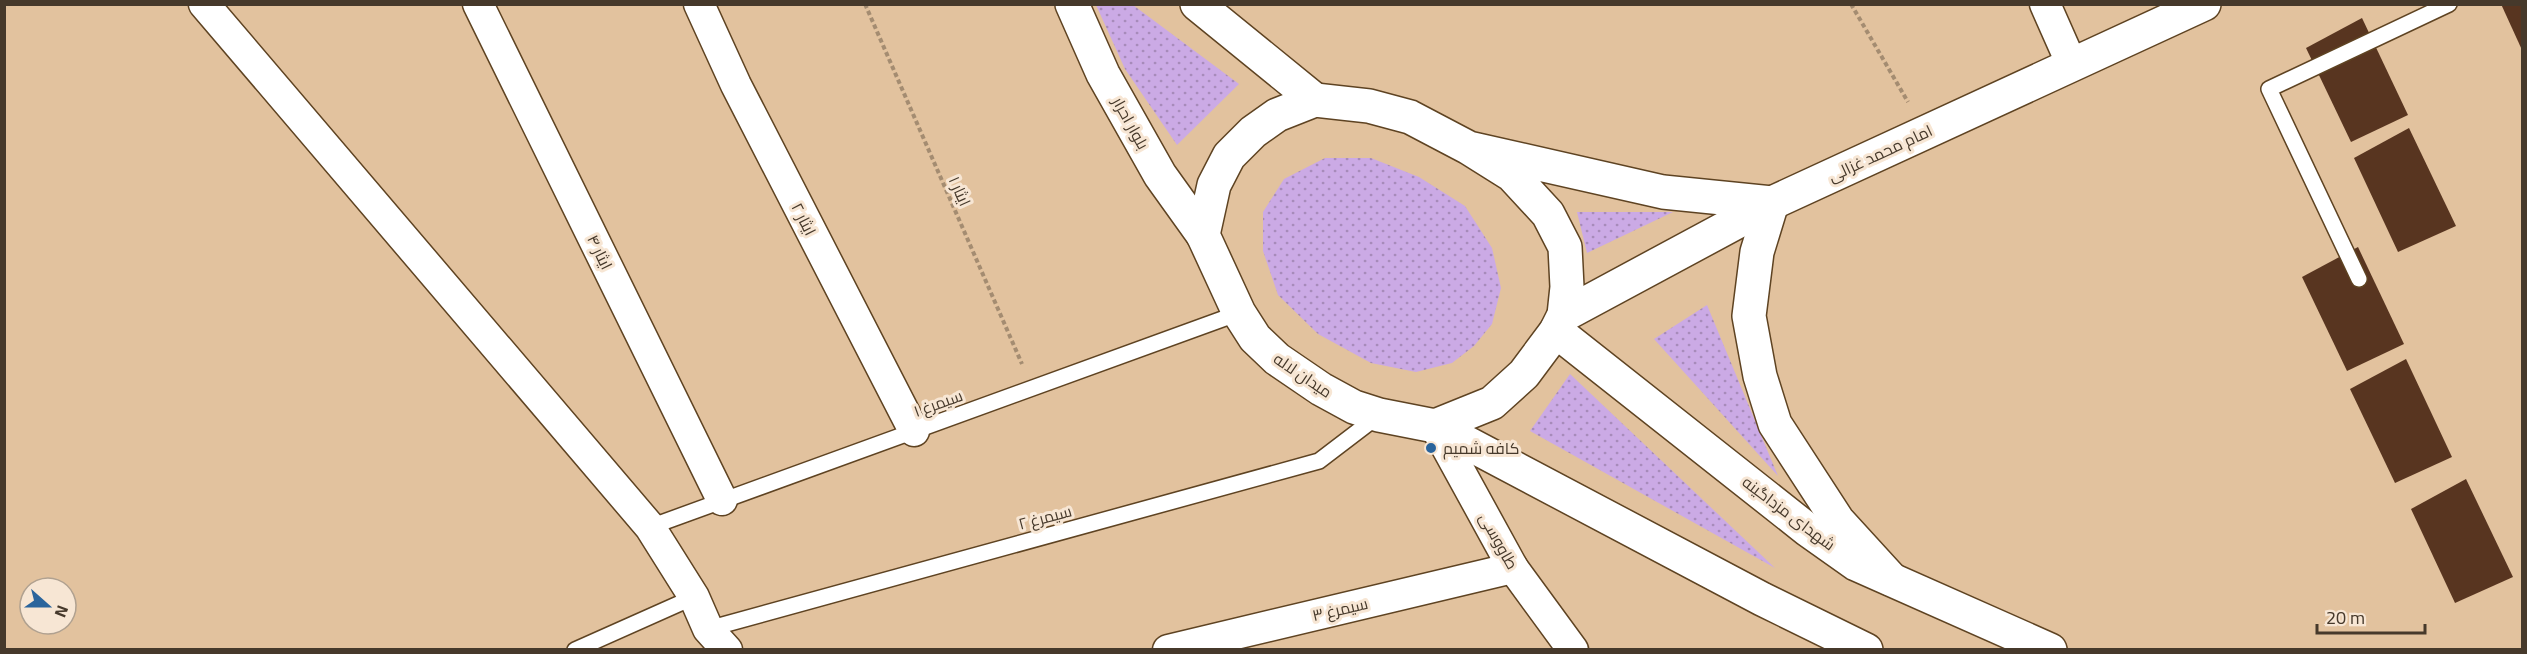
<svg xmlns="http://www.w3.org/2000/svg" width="2527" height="654" font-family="Georgia,Cairo,serif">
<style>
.grass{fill:url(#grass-dots)}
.building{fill:#583520}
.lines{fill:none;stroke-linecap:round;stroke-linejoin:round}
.service-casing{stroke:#5e4322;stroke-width:18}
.minor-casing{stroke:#5e4322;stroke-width:33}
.tertiary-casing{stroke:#5e4322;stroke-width:36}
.path{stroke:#a48c71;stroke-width:4;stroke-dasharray:4.5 3;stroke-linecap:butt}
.service{stroke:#fff;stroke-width:15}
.minor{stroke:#fff;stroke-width:30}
.tertiary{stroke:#fff;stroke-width:33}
.poi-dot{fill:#2a649c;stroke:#f7e6d4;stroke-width:2}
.labels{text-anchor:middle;stroke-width:6;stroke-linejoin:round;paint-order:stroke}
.street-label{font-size:16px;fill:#46392b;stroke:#f7e6d4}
.poi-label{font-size:16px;fill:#46392b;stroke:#f7e6d4;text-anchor:start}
</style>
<defs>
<pattern id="grass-dots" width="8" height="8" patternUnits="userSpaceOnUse" patternTransform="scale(1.5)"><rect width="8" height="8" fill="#cbaae5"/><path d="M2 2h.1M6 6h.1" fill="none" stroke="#a78bba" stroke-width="1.8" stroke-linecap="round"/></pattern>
</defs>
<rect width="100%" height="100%" fill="#e2c29e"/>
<g class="grass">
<polygon points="1096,5 1133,5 1239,84 1177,145 1125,69"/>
<polygon points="1325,158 1371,158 1419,177 1465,206 1492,248 1501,288 1492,324 1474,346 1452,363 1416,372 1371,363 1318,334 1278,295 1263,251 1263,212 1284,179"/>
<polygon points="1577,212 1673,212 1587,253"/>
<polygon points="1707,305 1778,476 1654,339"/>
<polygon points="1570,374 1775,568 1530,431"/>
</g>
<g class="building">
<polygon points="2501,4 2522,4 2522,50"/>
<polygon points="2362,18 2408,115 2351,142 2306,48"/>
<polygon points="2409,128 2456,226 2398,252 2354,158"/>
<polygon points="2358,247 2404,344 2347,371 2302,277"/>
<polygon points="2406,359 2452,457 2395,483 2350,389"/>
<polygon points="2466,479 2513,577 2455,603 2411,509"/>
</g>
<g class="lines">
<g class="service-casing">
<g id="service">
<polyline points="2359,279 2269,89 2449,4"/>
<polyline points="650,527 1239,313"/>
<polyline points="708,629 1319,461 1378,416"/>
<polyline points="575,650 694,597"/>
</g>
</g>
<g class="minor-casing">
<g id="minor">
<polyline points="204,4 650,527 694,597 708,629 727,650"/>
<polyline points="478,4 722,500"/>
<polyline points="699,4 736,85 914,431"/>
<polyline points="2045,4 2072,65"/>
<polyline points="1435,426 1513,568 1573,650"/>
<polyline points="1168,650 1513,568"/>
</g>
</g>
<g class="tertiary-casing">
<g id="tertiary">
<polyline points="1072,4 1103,74 1160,175 1203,235"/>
<polyline points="1197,4 1315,100"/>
<polyline points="1469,148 1512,175 1548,214 1565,247 1567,287 1564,315 1556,331 1524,374 1492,403 1435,426 1379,415 1354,407 1321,389 1277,359 1255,338 1239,313 1203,235 1214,185 1229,156 1253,132 1277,115 1315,100 1369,106 1410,117 1469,148 1663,192 1772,203 1757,252 1749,316 1760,376 1775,424 1838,521 1891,579"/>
<polyline points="1564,315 1772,203 2204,4"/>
<polyline points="1556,331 1808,530 1856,564 2050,650"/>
<polyline points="1435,426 1762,599 1866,650"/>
</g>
</g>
<g class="path">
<polyline points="865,4 1022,364"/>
<polyline points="1851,4 1908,102"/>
</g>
<use href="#service" class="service"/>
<use href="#minor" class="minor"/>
<use href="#tertiary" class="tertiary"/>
</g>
<circle class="poi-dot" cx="1431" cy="448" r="6"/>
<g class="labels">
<g class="street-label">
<text transform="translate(1131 123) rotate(61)" y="6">بلوار احرار</text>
<text transform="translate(1880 153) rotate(-25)" y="6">امام محمد غزالی</text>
<text transform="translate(960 191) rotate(66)" y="6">ایثار ۱</text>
<text transform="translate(804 219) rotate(63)" y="6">ایثار ۲</text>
<text transform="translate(600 252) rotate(64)" y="6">ایثار ۴</text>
<text transform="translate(1303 375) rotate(34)" y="6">میدان لاله</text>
<text transform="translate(938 403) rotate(-20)" y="6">سیمرغ ۱</text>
<text transform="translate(1789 513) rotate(37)" y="6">شهدای مزداگینه</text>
<text transform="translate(1045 517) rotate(-15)" y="6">سیمرغ ۲</text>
<text transform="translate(1499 541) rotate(61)" y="6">طاووسی</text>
<text transform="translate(1340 609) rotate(-13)" y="6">سیمرغ ۳</text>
</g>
<g class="poi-label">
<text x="1443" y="454">کافه شمیم</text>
</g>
</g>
<rect width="2527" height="654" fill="none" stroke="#46392b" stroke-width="12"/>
<g transform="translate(48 606) rotate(111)"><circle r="28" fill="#f7e6d4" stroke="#b0a190" stroke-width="1.5"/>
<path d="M0-4.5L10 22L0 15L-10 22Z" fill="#2a649c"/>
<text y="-9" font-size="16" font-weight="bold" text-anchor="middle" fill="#46392b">N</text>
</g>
<path d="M2317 624v9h108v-9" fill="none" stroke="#46392b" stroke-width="3"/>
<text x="2326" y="624" font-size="18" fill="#46392b" stroke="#f7e6d4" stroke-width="4.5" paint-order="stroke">20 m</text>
</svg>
